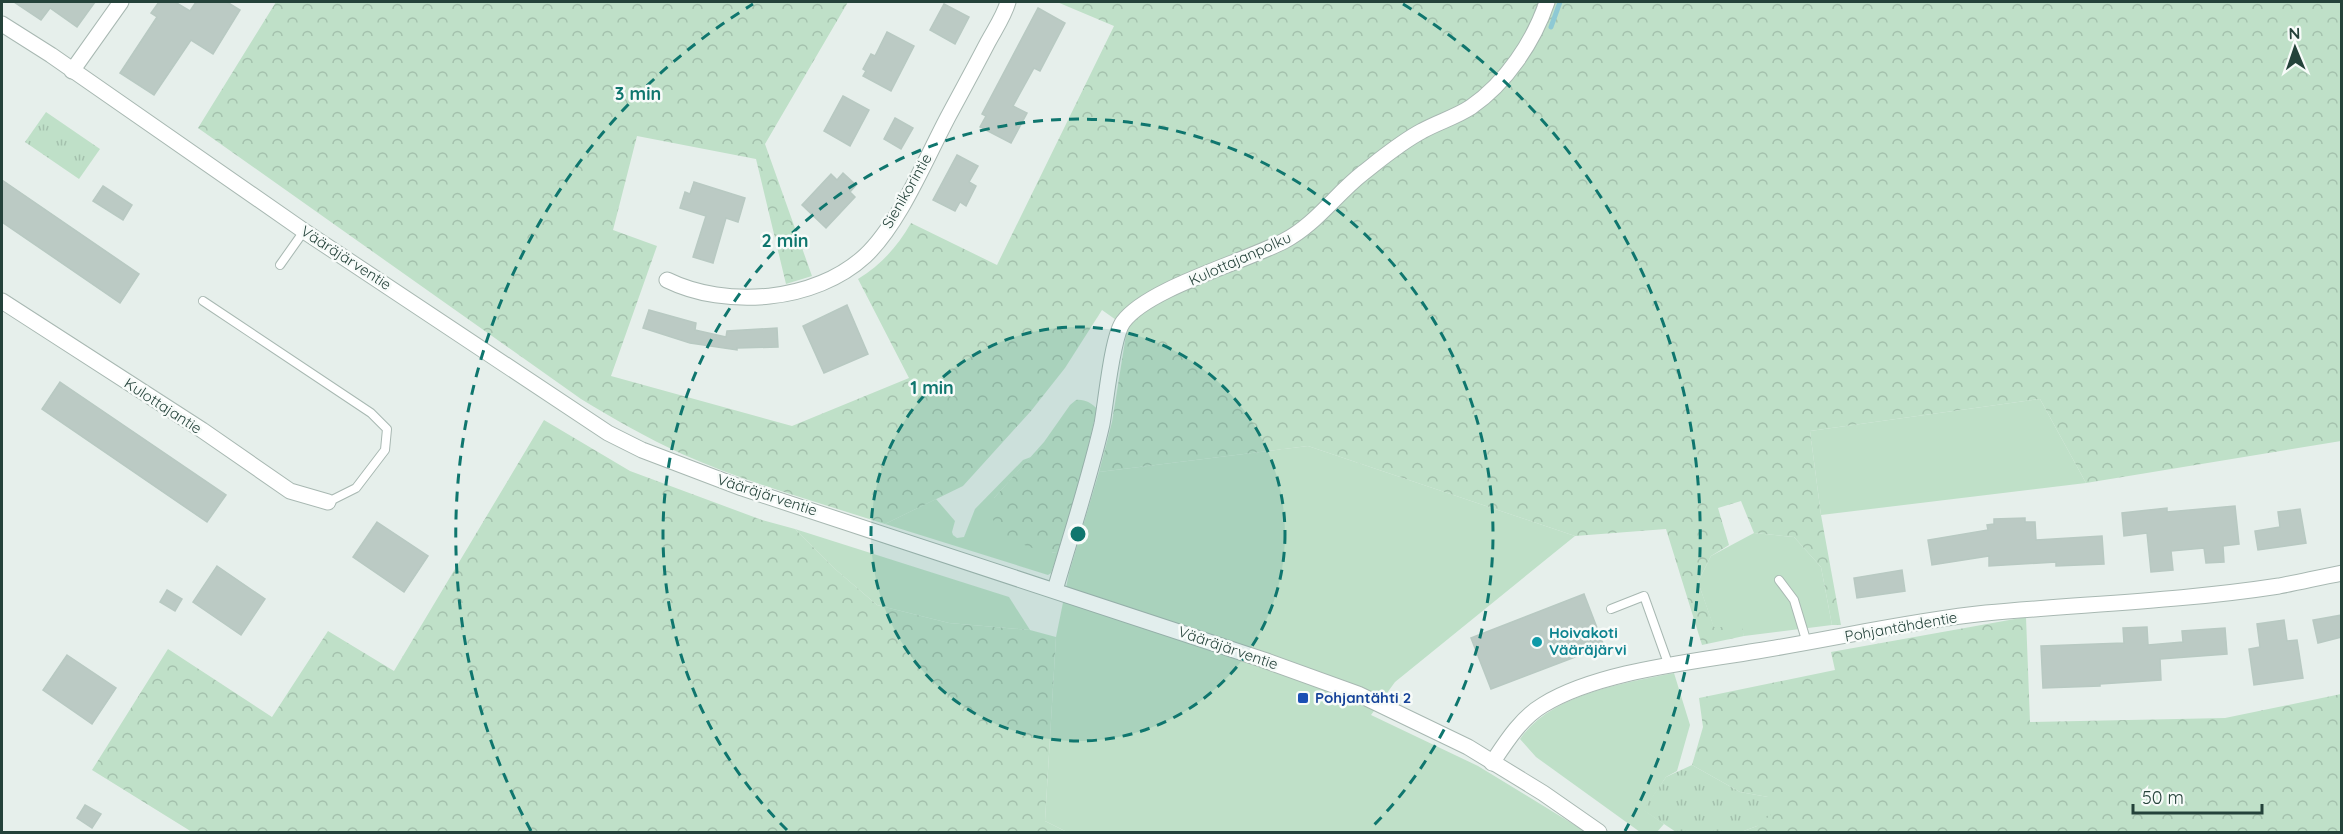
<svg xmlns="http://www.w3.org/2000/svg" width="2343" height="834" font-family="Quicksand,sans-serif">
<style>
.grass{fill:#bfe0c8}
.forest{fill:url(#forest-crowns)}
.park{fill:url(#park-tufts)}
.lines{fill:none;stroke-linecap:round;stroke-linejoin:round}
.stream{stroke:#8ec9d4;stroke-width:5}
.building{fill:#bbcac4;stroke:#b8c9c2;stroke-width:1.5}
.lane-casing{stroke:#a8b8b2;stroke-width:10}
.street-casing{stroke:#a8b8b2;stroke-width:17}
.lane{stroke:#fff;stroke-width:8}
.street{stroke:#fff;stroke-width:15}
.ring{fill:none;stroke:#0f766e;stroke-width:3;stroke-dasharray:10 8}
.culture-dot{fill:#0f9aa8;stroke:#f7fbf9;stroke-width:2}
.transit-dot{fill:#1a4fb4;stroke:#f7fbf9;stroke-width:2}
.labels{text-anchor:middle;stroke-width:5;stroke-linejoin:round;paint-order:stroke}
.street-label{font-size:15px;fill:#24423a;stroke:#f7fbf9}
.culture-label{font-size:15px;font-weight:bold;fill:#0d838f;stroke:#f7fbf9;text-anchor:start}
.transit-label{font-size:15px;font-weight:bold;fill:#164399;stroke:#f7fbf9;text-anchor:start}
.centre{fill:#0f766e;stroke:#f7fbf9;stroke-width:3}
.ring-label{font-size:18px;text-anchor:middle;font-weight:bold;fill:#0f766e;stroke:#f7fbf9;stroke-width:5;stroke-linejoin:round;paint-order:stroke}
</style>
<defs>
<pattern id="forest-crowns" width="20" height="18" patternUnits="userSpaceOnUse" patternTransform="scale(1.5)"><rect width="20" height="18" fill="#bfe0c8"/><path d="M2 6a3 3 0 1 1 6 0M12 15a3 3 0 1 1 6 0" fill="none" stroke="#a4c1ad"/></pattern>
<pattern id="park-tufts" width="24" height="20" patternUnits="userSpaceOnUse" patternTransform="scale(1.5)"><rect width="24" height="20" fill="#bfe0c8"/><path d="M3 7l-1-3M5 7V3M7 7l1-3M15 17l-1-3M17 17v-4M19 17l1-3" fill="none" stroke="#a4c1ad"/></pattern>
</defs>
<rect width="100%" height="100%" fill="#e6efeb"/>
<g class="grass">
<polygon points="2040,399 2086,483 1821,515 1810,431"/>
<polygon points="1308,446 1575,536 1395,682 1371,715 1478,766 1586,832 1067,832 1045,821 1056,637 1069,573 1099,472"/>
<polygon points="1031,457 994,498 1053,553 1058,553 1051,573 1048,575 885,524 936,499 955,521 952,532 953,535 957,538 964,537 975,509 1023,460"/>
<polygon points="795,529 1009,597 1030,630 949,623 877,605 835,569"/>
<polygon points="1754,533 1794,537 1821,567 1832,625 1744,636 1741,627 1714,628 1698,582 1711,556"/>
<path d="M1674 673 1690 725 1677 771 1666 777 1644 810 1664 824 1657 832H1640L1536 757 1520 739C1551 694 1624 683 1674 673Z"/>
</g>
<g class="forest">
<path d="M276 2H848L765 144 812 276 786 284 756 159 637 136 613 230 657 246 611 376 792 426 909 378 858 279C882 264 897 247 911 223L997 265 1114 26 1057 2H2341V441L2086 483 2040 399 1810 431 1821 515 1841 625H1832L1821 567 1794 537 1754 533 1741 501 1718 508 1729 545 1711 556 1698 582 1714 627H1742L1744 636 1702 645 1666 529 1575 536 1308 446 1099 472 1112 422 1126 335 1119 322 1102 310 1065 368 1031 411 963 486 885 524C817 502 747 483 682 454 647 438 614 419 581 399L198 128Z"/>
<path d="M1076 400C1084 399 1092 403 1097 409L1082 472 1058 553C1032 552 978 532 994 498L1044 442 1070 405Z"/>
<polygon points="544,420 630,471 762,520 795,529 835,569 877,605 949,623 1030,630 1056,637 1045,821 1067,832 192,832 92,770 168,649 272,717 328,631 394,671"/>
<polygon points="2026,617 2030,722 2225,718 2341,694 2341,832 1741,832 1757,826 1768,797 1740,792 1692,765 1703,727 1699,698 1835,670 1831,652"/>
</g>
<g class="park">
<polygon points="46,112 100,149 79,179 25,142"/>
<polygon points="1692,765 1740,792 1768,797 1771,815 1757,826 1741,832 1676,832 1643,810 1666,777"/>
</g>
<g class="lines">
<polyline class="stream" points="1551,27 1560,2"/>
</g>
<g class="building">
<polygon points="14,2 95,2 77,27 50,8 41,20"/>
<polygon points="159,2 175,2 190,11 196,2 227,2 240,10 213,54 191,40 154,95 120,73 157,17 151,13"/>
<polygon points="944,4 969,17 955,44 930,30"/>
<polygon points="1038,8 1065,23 1040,71 1034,68 1013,106 1027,113 1011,143 980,127 986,116 982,114"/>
<polygon points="887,32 914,46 891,91 863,76 866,71 863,69 871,54 875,56"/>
<polygon points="843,96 869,110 850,146 824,131"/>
<polygon points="895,118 913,128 901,149 884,139"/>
<polygon points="957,155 978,166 969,182 976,186 966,206 960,202 955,211 933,200"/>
<polygon points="843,173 856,185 850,192 855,197 826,228 802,205 831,174 837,180"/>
<polygon points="2,180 139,274 120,303 2,222"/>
<polygon points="694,182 745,198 738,222 726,218 713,263 693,257 706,216 680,208 685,192 690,194"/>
<polygon points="103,186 132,205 123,220 93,201"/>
<polygon points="847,305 868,354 824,373 803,326"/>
<polygon points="649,310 696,323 695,330 726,337 727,331 777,328 778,347 737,348 737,350 690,343 643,328"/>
<polygon points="60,382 226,495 207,522 42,409"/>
<polygon points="2235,506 2239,544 2223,546 2224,562 2206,563 2204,548 2171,551 2173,570 2151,572 2147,533 2124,536 2122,513 2167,508 2167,512"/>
<polygon points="2300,509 2306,543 2258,550 2255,531 2280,527 2278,512"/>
<polygon points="2025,518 2025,522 2035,522 2036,540 2102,536 2104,564 2056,566 2056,562 1989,566 1989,556 1932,565 1928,540 1988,530 1987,525 1994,524 1994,519"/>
<polygon points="377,522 428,556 404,592 353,557"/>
<polygon points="217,566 265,599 241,635 193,602"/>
<polygon points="1902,570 1905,591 1857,598 1854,578"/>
<polygon points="167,590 182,599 175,611 160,602"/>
<polygon points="1584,594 1604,646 1491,689 1471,638"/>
<polygon points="2342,615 2342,637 2318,643 2313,620"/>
<polygon points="2284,620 2287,641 2297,640 2303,678 2254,685 2249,649 2260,647 2257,624"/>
<polygon points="2147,627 2148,645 2183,642 2182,631 2225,628 2227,654 2160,659 2161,680 2100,684 2100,686 2043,688 2041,646 2124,643 2123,628"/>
<polygon points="67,655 116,688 92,724 43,690"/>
<polygon points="85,805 101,814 92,828 77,818"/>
</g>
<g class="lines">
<g class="lane-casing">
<g id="lane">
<polyline points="280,265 304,231"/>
<polyline points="203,301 371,413 387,429 385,450 356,488 328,502"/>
<polyline points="1779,580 1794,600 1807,643"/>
<polyline points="1611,609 1644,596 1669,666"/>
</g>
</g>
<g class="street-casing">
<g id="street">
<polyline points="2,24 51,55 304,231 608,433 642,450 742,488 1264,660 1358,694 1468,747 1543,793 1599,832"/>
<polyline points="72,71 121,2"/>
<path d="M667 280C726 309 815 302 865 256 900 223 926 158 949 115 962 91 975 67 988 42 995 29 1004 16 1008 2"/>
<polyline points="2,301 202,430 290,491 328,502"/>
<path d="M1055 590C1071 535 1089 480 1102 424 1106 402 1112 337 1123 322 1148 288 1244 262 1284 241 1315 225 1336 194 1363 173 1382 158 1401 142 1422 131 1438 122 1456 117 1471 107 1506 83 1534 41 1547 2"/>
<path d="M1492 763C1506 742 1521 718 1543 705 1598 671 1693 662 1757 651 1833 639 1909 621 1986 613 2083 604 2182 601 2279 586 2300 582 2321 577 2342 573"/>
</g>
</g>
<use href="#lane" class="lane"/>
<use href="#street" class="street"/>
</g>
<circle cx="1078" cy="534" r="207" fill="#0f766e" fill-opacity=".12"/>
<g class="ring">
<circle cx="1078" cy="534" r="207"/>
<path d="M787 830A415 415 0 1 1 1369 830"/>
<path d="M531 831A622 622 0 0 1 753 4M1403 4A622 622 0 0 1 1625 831"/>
</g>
<circle class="culture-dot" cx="1537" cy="642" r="6"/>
<rect class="transit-dot" x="1297" y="692" width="12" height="12" rx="3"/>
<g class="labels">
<g class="street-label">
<text transform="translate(907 191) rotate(-60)" y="5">Sienikorintie</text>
<text transform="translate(346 258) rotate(33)" y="5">Vääräjärventie</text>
<text transform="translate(1240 259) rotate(-24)" y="5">Kulottajanpolku</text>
<text transform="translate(163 406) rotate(33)" y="5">Kulottajantie</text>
<text transform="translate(767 495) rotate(18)" y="5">Vääräjärventie</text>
<text transform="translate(1901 627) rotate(-10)" y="5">Pohjantähdentie</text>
<text transform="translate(1228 648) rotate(19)" y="5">Vääräjärventie</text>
</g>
<g class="culture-label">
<text x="1549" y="638">Hoivakoti<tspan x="1549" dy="17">Vääräjärvi</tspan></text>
</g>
<g class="transit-label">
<text x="1315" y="703">Pohjantähti 2</text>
</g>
</g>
<circle cx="1078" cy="534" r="9" class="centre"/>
<g class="ring-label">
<text x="638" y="100">3 min</text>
<text x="785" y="247">2 min</text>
<text x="932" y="394">1 min</text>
</g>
<rect width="2343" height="834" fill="none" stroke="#24423a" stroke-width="6"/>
<g transform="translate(2295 48) rotate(358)" stroke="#f7fbf9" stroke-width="4.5" paint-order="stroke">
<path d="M0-4.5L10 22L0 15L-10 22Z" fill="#24423a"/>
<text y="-9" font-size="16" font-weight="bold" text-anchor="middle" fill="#24423a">N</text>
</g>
<path d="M2133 804v9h129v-9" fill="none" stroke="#24423a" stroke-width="3"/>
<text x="2142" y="804" font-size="18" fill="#24423a" stroke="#f7fbf9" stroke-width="4.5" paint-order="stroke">50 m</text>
</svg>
